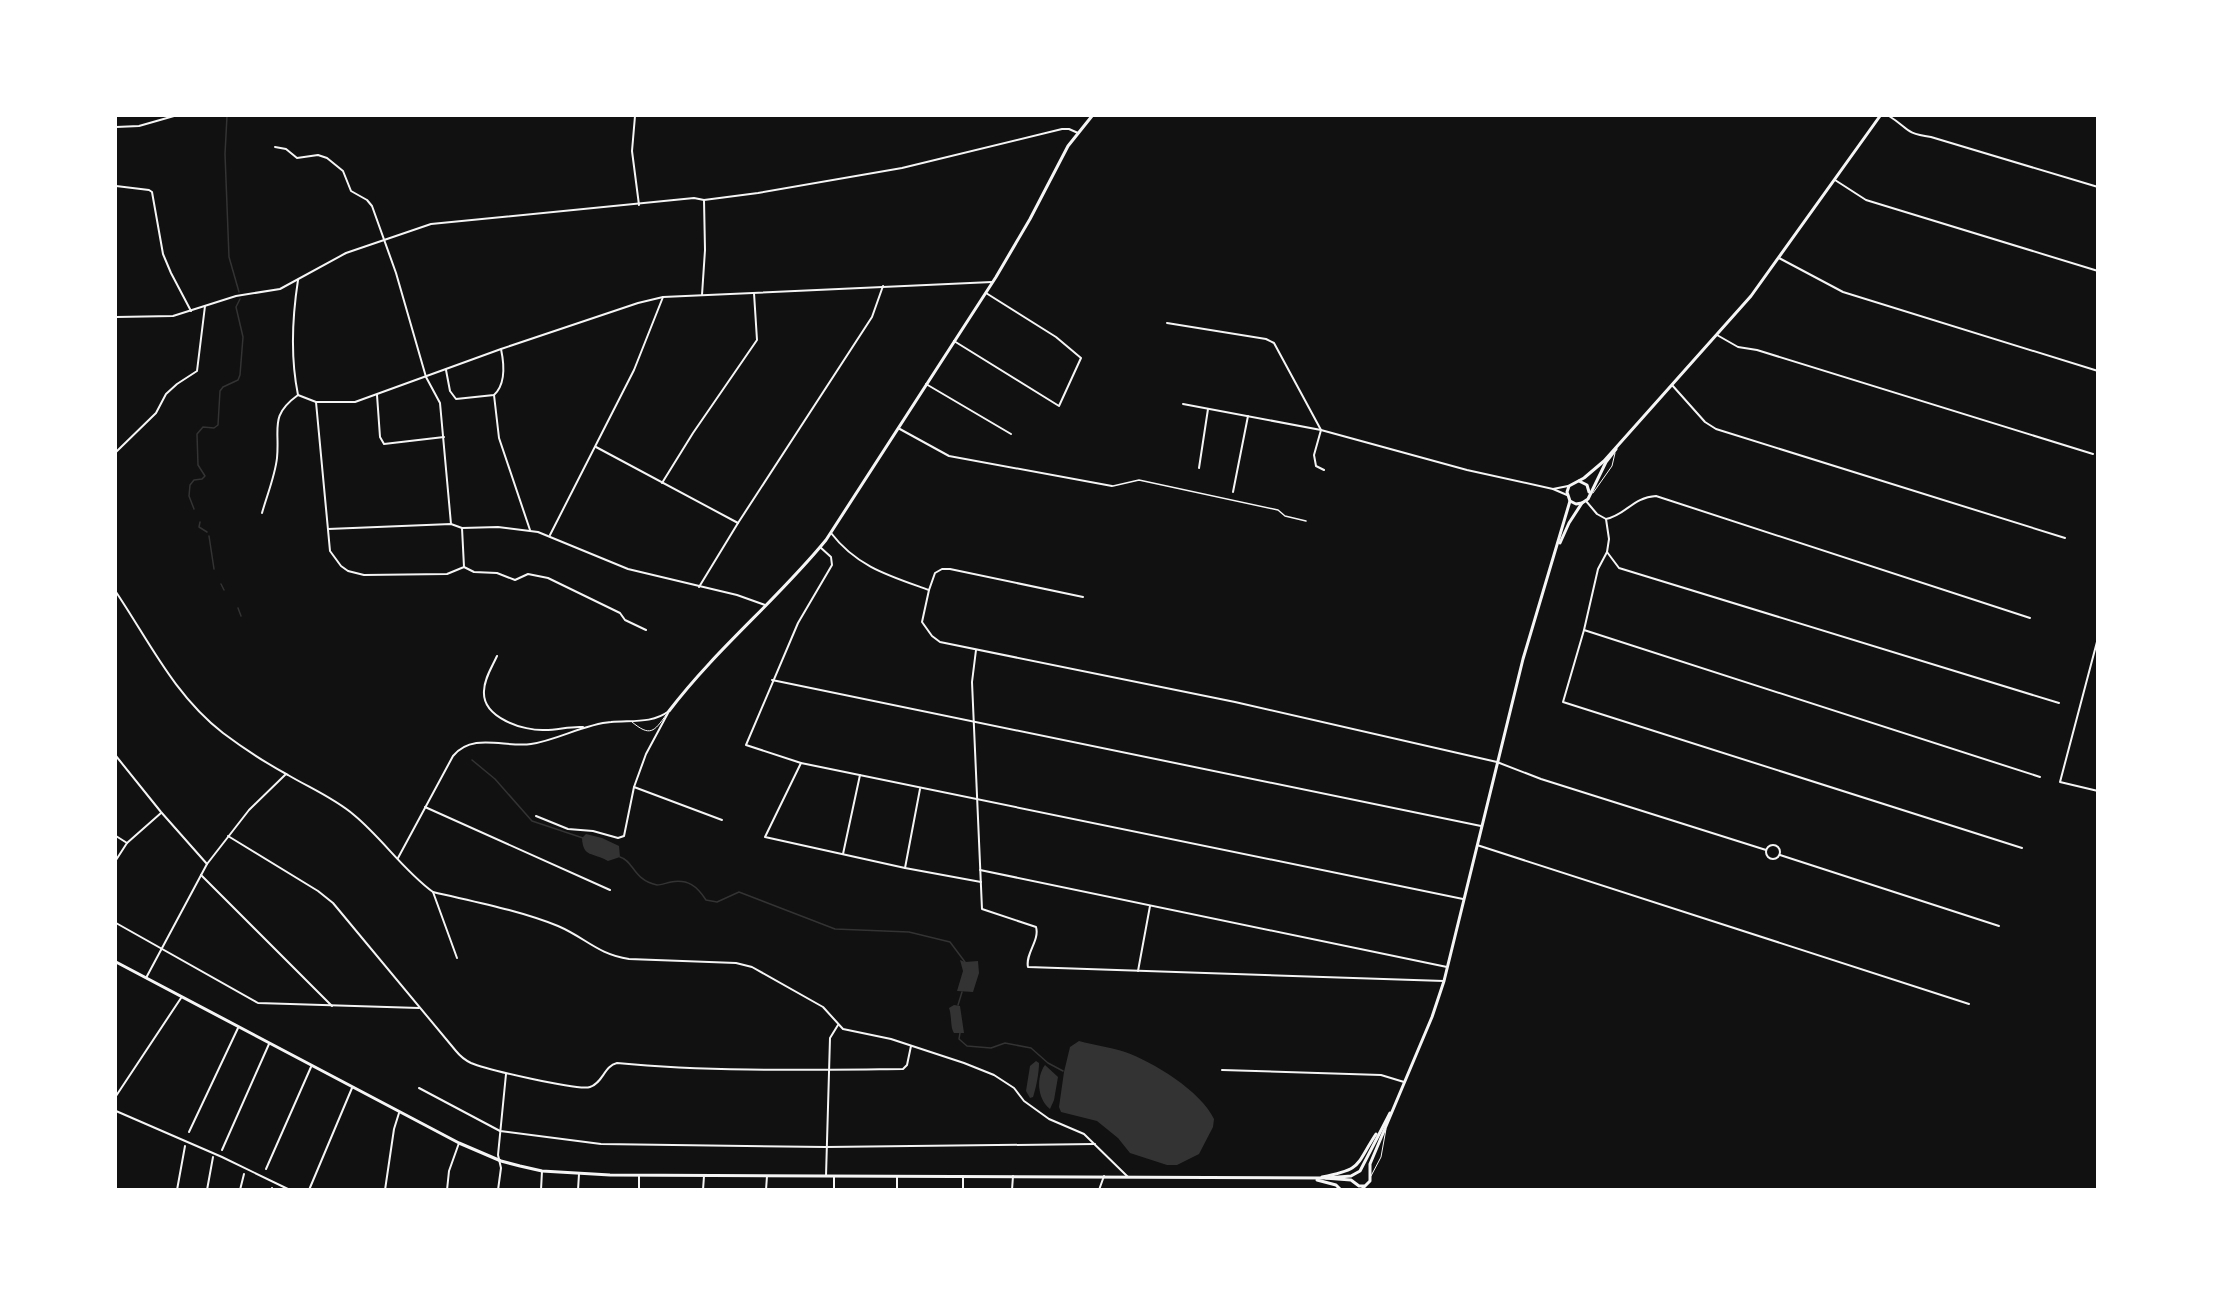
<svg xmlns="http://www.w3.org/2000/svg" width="2213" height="1305" font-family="'DM Sans',sans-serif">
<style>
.water{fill:#333}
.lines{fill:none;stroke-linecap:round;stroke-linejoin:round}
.stream{stroke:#333;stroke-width:1.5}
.service{stroke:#f5f5f5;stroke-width:1}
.pedestrian{stroke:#f5f5f5;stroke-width:1.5}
.minor{stroke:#f5f5f5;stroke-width:2}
.tertiary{stroke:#f5f5f5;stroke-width:3}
.secondary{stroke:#f5f5f5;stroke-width:3}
</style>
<rect width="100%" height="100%" fill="#111"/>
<g class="water">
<path d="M586 834 602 838 619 846 620 857 608 861C593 852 583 858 582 838Z"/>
<polygon points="960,960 965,962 978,961 979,973 973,992 957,991 963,971"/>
<path d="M954 1005 960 1006 964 1033H954C950 1027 952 1016 949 1008Z"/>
<path d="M1079 1041C1094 1045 1110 1047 1125 1052 1153 1062 1201 1091 1214 1119L1213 1127 1199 1154 1177 1165H1167L1130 1153 1118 1138 1097 1121 1061 1112 1059 1107 1064 1072 1070 1047Z"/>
<path d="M1036 1061 1039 1063C1039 1073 1036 1088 1033 1097L1030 1098 1026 1091 1030 1066Z"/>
<path d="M1045 1065 1058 1077 1054 1100 1050 1109C1037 1099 1036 1077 1045 1065Z"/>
</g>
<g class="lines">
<g class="stream">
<polyline points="227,116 225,154 229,257 239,292"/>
<polyline points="194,509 189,496 190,485 194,480 202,479 205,476 198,465 197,434 203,427 214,428 218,425 220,391 223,387 238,380 240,375 243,337 236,307 240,299"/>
<polyline points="200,522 199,527 207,532"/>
<polyline points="209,536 214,569"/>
<polyline points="221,584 224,590"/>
<polyline points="238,608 241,616"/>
<polyline points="472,760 495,779 532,821 583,838"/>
<path d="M620 857C634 861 633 880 657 885 661 885 666 883 671 882 688 879 697 886 706 900L717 902 739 892 835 929 909 932 950 942 965 962"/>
<polyline points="958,1005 962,992"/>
<polyline points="960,1033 959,1039 967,1046 991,1048 1005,1043 1031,1048 1048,1063 1063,1071"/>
</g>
<g class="service">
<polyline points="1593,493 1612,466 1615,453"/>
<path d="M632 722C650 737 654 732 666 715"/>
<polyline points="1371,1176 1381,1157 1386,1129"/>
</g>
<polyline class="pedestrian" points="1113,486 1139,480 1278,510 1285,516 1306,521"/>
<g class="minor">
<polyline points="635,116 632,151 639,205"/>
<path d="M1889 116C1910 129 1903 133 1931 137L2098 187"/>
<polyline points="116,127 139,126 174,116"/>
<polyline points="275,147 286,149 297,158 318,155 327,158 343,171 351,191 367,200 372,206 396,273 426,377 440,403 451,524"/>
<polyline points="1835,180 1866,200 2098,271"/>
<polyline points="116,186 149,190 152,192 163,254 171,273 191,311"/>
<polyline points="1779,258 1843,292 2098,371"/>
<polyline points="702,295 705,250 704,200"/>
<polyline points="116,317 173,316 236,296 280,289 346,253 431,224 694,198 704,200 758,193 902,168 1062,129 1069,129 1078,133"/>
<polyline points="1167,323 1266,339 1274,343 1321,430 1314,455 1316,466 1324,470"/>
<polyline points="1717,335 1738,347 1757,350 2093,454"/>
<polyline points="954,341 1059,406 1081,358 1056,337 986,293"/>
<path d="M446 370 450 391 456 399 494 395C506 384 504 363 501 349"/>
<polyline points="926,384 1011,434"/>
<polyline points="1672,385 1705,422 1716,429 2065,538"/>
<polyline points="298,395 316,402 355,402 501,349 638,303 663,297 992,282"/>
<polyline points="377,395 380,437 384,444 444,437"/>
<polyline points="494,395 499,438 530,530"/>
<polyline points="316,402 330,551 341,566 348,571 364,575 447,574 464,567 462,528 498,527 538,532 628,569 737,595 765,605"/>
<polyline points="1183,404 1321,430 1467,470 1553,489 1567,495"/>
<polyline points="898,428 949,456 1112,486"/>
<polyline points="596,447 738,523"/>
<polyline points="116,452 156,413 166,394 177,384 197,371 205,306"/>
<polyline points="1199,468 1208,409"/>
<polyline points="662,483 693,433 757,340 754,293"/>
<polyline points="1553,489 1568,486"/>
<polyline points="1233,492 1248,416"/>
<polyline points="1586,501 1597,514 1606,519 1609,539 1607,552 1598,569 1584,630 1563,702 2022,848"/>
<path d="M262 513C267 495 275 476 277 458 280 428 269 416 298 395 290 356 292 319 298 280"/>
<path d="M1606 519C1626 515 1633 497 1656 496L2030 618"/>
<polyline points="328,529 451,524 462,528"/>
<path d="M831 533C857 567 890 576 929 590L922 622 932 636 940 642 1235 702 1497 762 1541 779 1766 850"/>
<polyline points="550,535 634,370 663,297"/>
<polyline points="820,547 831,557 832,565 798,623 746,745 801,763 1463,899"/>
<polyline points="1607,552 1619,568 2059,703"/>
<polyline points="464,567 474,572 497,573 515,580 528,574 548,578 620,613 625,620 646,630"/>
<polyline points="699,587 738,523 872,317 883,286"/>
<polyline points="929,590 935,573 942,569 950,569 1083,597"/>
<path d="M116 592C149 641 174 695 223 733 243 748 266 763 288 775 310 788 334 798 354 815 382 838 403 870 433 892 475 902 518 910 558 926 586 938 597 954 629 959L736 963 752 967 823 1007 843 1029 891 1039 964 1063 994 1075 1014 1088 1024 1101 1049 1119 1084 1134 1128 1177"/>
<polyline points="1584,630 2040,777"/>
<polyline points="2098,638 2060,782 2098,791"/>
<path d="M976 650 972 682 982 909 1036 927C1040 940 1025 954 1028 967L1444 981"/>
<path d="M497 656C492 667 484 679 484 691 482 718 524 731 545 730 558 730 570 726 583 727"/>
<polyline points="772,680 1481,826"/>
<polyline points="116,756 161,812 207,864"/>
<polyline points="801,763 765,837 905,868 981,882"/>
<polyline points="634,787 722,820"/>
<polyline points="425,807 610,890"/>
<polyline points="536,816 568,829 593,831 618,838 624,836 634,787 646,754 668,713"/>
<polyline points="116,836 127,843"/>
<path d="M228 836 318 891 333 903 456 1051C460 1056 465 1060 471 1063 485 1069 578 1091 590 1087 603 1083 604 1066 617 1063 712 1072 808 1070 903 1069L907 1065 911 1046"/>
<circle cx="1773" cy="852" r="7"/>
<polyline points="1477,845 1969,1004"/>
<polyline points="843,854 860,775"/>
<polyline points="1780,855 1999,926"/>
<path d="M398 858 453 756C473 732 505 748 531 744 558 740 584 724 611 722 631 720 652 724 669 711"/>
<polyline points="116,860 127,843 161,813"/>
<polyline points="905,868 920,789"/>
<polyline points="980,870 1447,967"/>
<polyline points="201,875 332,1006"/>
<polyline points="433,892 457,958"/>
<polyline points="116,923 258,1003 419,1008"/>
<polyline points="1138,971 1150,906"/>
<polyline points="146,978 207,864 249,810 286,774"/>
<polyline points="1222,1070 1381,1075 1404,1082"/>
<polyline points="419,1088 500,1131 601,1144 826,1147 1095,1144"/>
<polyline points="116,1096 181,998"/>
<polyline points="116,1111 222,1157 290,1190"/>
<polyline points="189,1132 238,1028"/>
<polyline points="222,1150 269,1044"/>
<polyline points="266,1169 311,1067"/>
<polyline points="826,1176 830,1038 838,1025"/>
<polyline points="177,1190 185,1146"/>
<polyline points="207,1190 213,1157"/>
<polyline points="240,1190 244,1174"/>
<polyline points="272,1190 272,1188"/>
<polyline points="309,1190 352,1088"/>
<polyline points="385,1190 394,1129 399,1113"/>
<polyline points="447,1190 449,1171 459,1143"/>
<polyline points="498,1190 501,1168 498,1155 506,1074"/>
<polyline points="541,1190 542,1171"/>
<polyline points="578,1190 579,1174"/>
<polyline points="639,1190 639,1175"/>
<polyline points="703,1190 704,1176"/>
<polyline points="766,1190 767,1176"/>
<polyline points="834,1190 834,1176"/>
<polyline points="897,1190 897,1177"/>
<polyline points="963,1190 963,1176"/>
<polyline points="1012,1190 1013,1176"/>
<polyline points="1099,1190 1104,1176"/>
</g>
<path class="tertiary" d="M669 711C716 649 777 600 826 540L996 277 1030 219 1068 146 1092 116"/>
<g class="secondary">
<polyline points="1579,481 1587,485 1589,492"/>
<polyline points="1570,501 1576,504 1582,503"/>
<polyline points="1560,543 1569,523 1582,503 1588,499 1606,462 1616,449"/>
<polyline points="116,962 459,1143 501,1161 520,1166 542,1171 610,1175 1324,1178 1351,1180 1359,1186 1364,1186"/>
<path d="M1322 1177C1363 1169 1355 1166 1376 1134"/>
<polyline points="1326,1178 1351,1176 1360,1171 1390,1113"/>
<polyline points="1317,1180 1336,1185 1341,1190"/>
<polyline points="1361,1190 1370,1181 1370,1164 1432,1017 1444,981 1523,659 1570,501 1567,492 1569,486 1584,478 1604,461 1751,296 1880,116"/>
</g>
</g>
<rect width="2213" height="1305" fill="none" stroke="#ffffff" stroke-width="234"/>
</svg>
